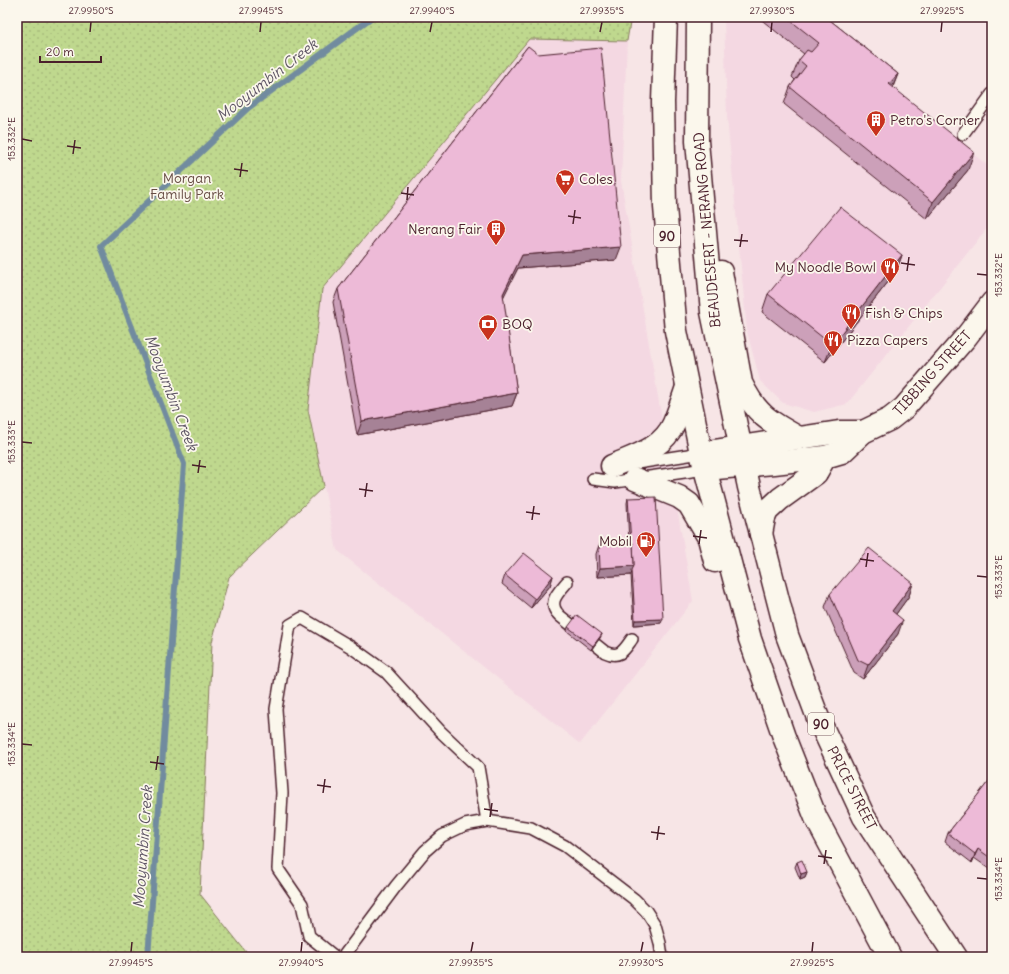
<svg xmlns="http://www.w3.org/2000/svg" width="1009" height="974" font-family="Delius,sans-serif">
<style>
.built{fill:#f4d8e2}
.park{fill:url(#park-dots);stroke:#847c5c}
.lines{fill:none;stroke-linecap:round;stroke-linejoin:round}
.stream{stroke:#718b9f;stroke-width:6}
.lane-casing{stroke:#4a1f2b;stroke-width:14}
.street-casing{stroke:#4a1f2b;stroke-width:25}
.primary-casing{stroke:#4a1f2b;stroke-width:25}
.lane{stroke:#fbf7ec;stroke-width:11}
.street{stroke:#fbf7ec;stroke-width:22}
.primary{stroke:#fbf7ec;stroke-width:22}
.wall{fill:#cca0b9;stroke:#4a1f2b}
.shaded-wall{fill:#a68296;stroke:#4a1f2b}
.building{fill:#edbad7;stroke:#4a1f2b}
.ticks{fill:none;stroke:#4a1f2b;stroke-width:1.5}
.labels{text-anchor:middle;stroke-width:3.5;stroke-linejoin:round;paint-order:stroke}
.shield{fill:#fbf7ec;stroke:#7f6065;stroke-width:1}
.shield-label{font-size:13px;font-weight:bold;fill:#4a1f2b}
.poi-label{font-size:14px;fill:#4a1f2b;stroke:#fbf7ec;text-anchor:start}
.park-label{font-size:14px;fill:#674d44;stroke:#fbf7ec}
.street-label{font-size:14px;fill:#4a1f2b;stroke:#fbf7ec}
.water-label{font-size:15px;font-style:italic;fill:#5e5565;stroke:#fbf7ec}
.neatline{fill:none;stroke:#4a1f2b;stroke-width:1.5}
.ticks-label{font-size:10px;text-anchor:middle;fill:#4a1f2b}
</style>
<defs>
<pattern id="park-dots" width="8" height="8" patternUnits="userSpaceOnUse"><rect width="8" height="8" fill="#bfd88e"/><path d="M2 2h.1M6 6h.1" fill="none" stroke="#a6b97b" stroke-width="1.8" stroke-linecap="round"/></pattern>
</defs>
<rect width="100%" height="100%" fill="#f7e5e6"/>
<filter id="ink" filterUnits="userSpaceOnUse"><feTurbulence type="fractalNoise" baseFrequency=".025" numOctaves="2"/><feDisplacementMap in="SourceGraphic" scale="8" xChannelSelector="R" yChannelSelector="G"/><feConvolveMatrix kernelMatrix="1 2 1 2 8 2 1 2 1" color-interpolation-filters="sRGB"/></filter>
<g filter="url(#ink)">
<g class="built">
<polygon points="724,17 800,17 992,169 992,222 847,404 814,412 783,403 760,381 747,331 727,117"/>
<polygon points="529,39 627,41 621,181 693,601 580,744 337,550 308,410 322,289"/>
</g>
<polygon class="park" points="17,17 631,17 627,41 529,39 322,289 308,410 324,486 229,577 212,642 200,894 250,957 17,957"/>
<g class="lines">
<polyline class="stream" points="148,957 184,464 101,246 248,108 372,17"/>
<g class="lane-casing">
<g id="lane">
<polyline points="963,134 992,94"/>
<polyline points="637,463 701,453"/>
<polyline points="593,479 615,482 705,469"/>
<path d="M567 582C558 593 546 603 560 616L605 652C620 659 624 650 632 639"/>
<polyline points="335,957 309,936 302,904 278,869 282,793 276,709 290,625 302,618 351,647 386,672 440,731 478,767 487,821"/>
<polyline points="343,957 396,886 425,851 442,836 465,825 487,821 531,828 565,846 634,899 646,911 655,925 660,943 662,957"/>
</g>
</g>
<g class="street-casing">
<g id="street">
<polyline points="701,453 839,432 863,432"/>
<polyline points="705,469 774,463 825,457 842,452 863,432 890,419 904,408 966,337 992,303"/>
</g>
</g>
<g class="primary-casing">
<g id="primary">
<polyline points="666,17 663,102 665,207 676,331 701,453 750,639 784,737 816,818 890,957"/>
<polyline points="698,17 697,141 712,312 749,487 787,635 818,718 864,817 956,957"/>
<path d="M721 272 741 383C756 415 770 422 799 438"/>
<path d="M612 466C635 456 663 449 674 423 679 411 683 399 687 387"/>
<polyline points="635,479 679,497 689,504 709,538 715,561"/>
<polyline points="761,534 764,518 767,511 780,499 816,473 825,457"/>
</g>
</g>
<use href="#lane" class="lane"/>
<use href="#street" class="street"/>
<use href="#primary" class="primary"/>
</g>
<g class="wall">
<polygon points="758,17 826,17 898,74 893,87 968,170 927,219 784,104 790,87 795,80 792,77 799,60 804,54"/>
<polygon points="528,46 616,260 518,268 503,297 517,393 512,406 357,435 333,302 338,289"/>
<polygon points="902,255 896,272 825,362 762,312 768,294"/>
<polygon points="628,498 661,623 634,625 631,575 597,577 596,554 599,545 629,543 627,503"/>
<polygon points="505,575 553,576 550,586 531,608 502,584"/>
<polygon points="913,583 909,596 896,614 898,634 863,679 854,673 825,607 830,594"/>
<polygon points="568,627 602,634 600,638 591,650 567,631"/>
<polygon points="992,777 992,867 990,869 974,858 972,863 945,842 948,833"/>
<polygon points="797,862 807,872 805,877 800,879 795,867"/>
</g>
<g class="shaded-wall">
<polygon points="898,74 891,91 889,84"/>
<polygon points="974,152 968,170 927,219 933,202"/>
<polygon points="621,247 616,260 518,268 498,308 503,294 522,255"/>
<polygon points="902,255 896,272 825,362 832,345"/>
<polygon points="517,393 512,406 357,435 362,421"/>
<polygon points="634,566 631,575 597,577 600,568"/>
<polygon points="553,576 550,586 531,608 535,599"/>
<polygon points="913,583 909,596 888,625 892,611"/>
<polygon points="663,619 661,623 634,625 635,620"/>
<polygon points="903,620 898,634 863,679 868,665"/>
<polygon points="602,634 600,638 591,650 593,646"/>
<polygon points="978,849 974,858 972,863 975,854"/>
<polygon points="807,872 805,877 800,879 801,874"/>
</g>
<g class="building">
<polygon points="786,17 826,17 898,74 889,84 974,152 933,202 790,87 806,66 799,60 807,50 811,52 819,43"/>
<polygon points="528,46 538,54 601,48 621,247 522,255 503,294 517,393 362,421 338,289"/>
<polygon points="840,207 902,255 832,345 768,294"/>
<polygon points="656,497 663,619 635,620 632,570 634,566 633,543 631,543 628,498"/>
<polygon points="633,543 634,566 600,568 599,545"/>
<polygon points="869,548 913,583 892,611 903,620 868,665 858,660 830,594"/>
<polygon points="524,553 553,576 535,599 505,575"/>
<polygon points="577,615 602,634 593,646 568,627"/>
<polygon points="992,777 992,830 990,833 992,834 992,859 978,849 975,854 948,833"/>
<polygon points="802,860 807,872 801,874 797,862"/>
</g>
</g>
<path class="ticks" d="M90 32 91 22M260 32 261 22M430 32 432 22M600 32 602 22M771 32 772 22M941 32 942 22M22 139 32 141M67 146 81 148M73 154 75 140M234 169 248 171M240 177 242 163M401 193 414 195M407 200 408 187M568 216 581 218M573 224 575 210M734 240 748 241M740 247 742 234M901 263 915 265M907 271 909 257M977 274 987 275M22 442 32 443M192 465 206 467M198 473 200 460M359 489 373 491M365 497 367 483M526 512 540 514M532 520 534 506M693 536 707 538M699 544 701 530M860 559 874 561M866 567 868 553M977 576 987 577M22 744 32 745M150 762 164 764M156 770 158 756M317 785 331 787M323 793 325 779M484 809 498 811M490 817 492 803M651 832 665 834M657 840 659 826M818 856 832 858M824 864 826 850M977 878 987 879M131 952 132 942M301 952 302 942M471 952 473 942M641 952 643 942M812 952 813 942"/>
<defs>
<g id="building-pin" transform="scale(1)"><path d="M0 17L-7.5 6A9.5 9.5 0 1 1 7.5 6Z" fill="#c8321e" stroke="#fbf7ec"/><path d="M-4-6H4V6H1V3H-1V6H-4ZM-2.5-4.3h1.7v1.8h-1.7ZM.8-4.3h1.7v1.8H.8ZM-2.5-1h1.7V.8h-1.7ZM.8-1h1.7V.8H.8Z" fill="#fff"/></g>
<g id="supermarket-pin" transform="scale(1)"><path d="M0 17L-7.5 6A9.5 9.5 0 1 1 7.5 6Z" fill="#c8321e" stroke="#fbf7ec"/><path d="M-6-5.5h2.5l.6 2H6L4.5 2H-2.5L-4.4-4H-6ZM-1.5 3.2a1.3 1.3 0 1 0 .1 0ZM3 3.2a1.3 1.3 0 1 0 .1 0Z" fill="#fff"/></g>
<g id="restaurant-pin" transform="scale(1)"><path d="M0 17L-7.5 6A9.5 9.5 0 1 1 7.5 6Z" fill="#c8321e" stroke="#fbf7ec"/><path d="M-5-6h1v4h1v-4h1v4h1v-4h1v5L-1.5 .5V6h-2V.5L-5-1ZM5-6V6H3V1.5H1.5Q1.5-4 5-6Z" fill="#fff"/></g>
<g id="bank-pin" transform="scale(1)"><path d="M0 17L-7.5 6A9.5 9.5 0 1 1 7.5 6Z" fill="#c8321e" stroke="#fbf7ec"/><path d="M-6-4H6V4H-6ZM0-2.3a2.3 2.3 0 1 0 0 4.6a2.3 2.3 0 1 0 0-4.6Z" fill="#fff"/></g>
<g id="fuel-pin" transform="scale(1)"><path d="M0 17L-7.5 6A9.5 9.5 0 1 1 7.5 6Z" fill="#c8321e" stroke="#fbf7ec"/><path d="M-5.5-6h7V0h2V4h1.3V-2.5L3-4.5l.8-.8L6-3V5H2.5V1h-1V6h-7ZM-4.2-4.7v3.2H.2V-4.7Z" fill="#fff"/></g>
</defs>
<g fill-rule="evenodd">
<use href="#building-pin" x="876" y="120"/>
<use href="#supermarket-pin" x="565" y="179"/>
<use href="#building-pin" x="496" y="229"/>
<use href="#restaurant-pin" x="890" y="267"/>
<use href="#restaurant-pin" x="851" y="313"/>
<use href="#bank-pin" x="488" y="324"/>
<use href="#restaurant-pin" x="833" y="340"/>
<use href="#fuel-pin" x="646" y="541"/>
</g>
<g class="labels">
<g class="shield">
<rect x="654" y="225" width="26" height="22" rx="3"/>
<rect x="808" y="713" width="26" height="22" rx="3"/>
</g>
<g class="shield-label">
<text x="667" y="241">90</text>
<text x="821" y="729">90</text>
</g>
<g class="poi-label">
<text x="890" y="125">Petro's Corner</text>
<text x="579" y="184">Coles</text>
<text x="482" y="234" text-anchor="end">Nerang Fair</text>
<text x="876" y="272" text-anchor="end">My Noodle Bowl</text>
<text x="865" y="318">Fish &amp; Chips</text>
<text x="502" y="329">BOQ</text>
<text x="847" y="345">Pizza Capers</text>
<text x="632" y="546" text-anchor="end">Mobil</text>
</g>
<g class="park-label">
<text x="187" y="183">Morgan<tspan x="187" dy="16">Family Park</tspan></text>
</g>
<g class="street-label">
<text transform="translate(707 230) rotate(-95)" y="5">BEAUDESERT - NERANG ROAD</text>
<text transform="translate(932 373) rotate(-48)" y="5">TIBBING STREET</text>
<text transform="translate(852 788) rotate(63)" y="5">PRICE STREET</text>
</g>
<g class="water-label">
<text transform="translate(267 80) rotate(-38)" y="5">Mooyumbin Creek</text>
<text transform="translate(171 393) rotate(69)" y="5">Mooyumbin Creek</text>
<text transform="translate(143 847) rotate(-86)" y="5">Mooyumbin Creek</text>
</g>
</g>
<rect width="1009" height="974" fill="none" stroke="#fbf7ec" stroke-width="44"/>
<path d="M40 56v6h61v-6" fill="none" stroke="#4a1f2b" stroke-width="2"/>
<text x="46" y="56" font-size="12" fill="#4a1f2b" stroke="#fbf7ec" stroke-width="3" paint-order="stroke">20 m</text>
<rect x="22" y="22" width="965" height="930" class="neatline"/>
<g class="ticks-label">
<text x="91" y="14">27.9950°S</text>
<text x="261" y="14">27.9945°S</text>
<text x="432" y="14">27.9940°S</text>
<text x="602" y="14">27.9935°S</text>
<text x="772" y="14">27.9930°S</text>
<text x="942" y="14">27.9925°S</text>
<text transform="translate(11 139) rotate(-90)" y="4">153.332°E</text>
<text transform="translate(998 275) rotate(-90)" y="4">153.332°E</text>
<text transform="translate(11 442) rotate(-90)" y="4">153.333°E</text>
<text transform="translate(998 577) rotate(-90)" y="4">153.333°E</text>
<text transform="translate(11 744) rotate(-90)" y="4">153.334°E</text>
<text transform="translate(998 879) rotate(-90)" y="4">153.334°E</text>
<text x="131" y="966">27.9945°S</text>
<text x="301" y="966">27.9940°S</text>
<text x="471" y="966">27.9935°S</text>
<text x="641" y="966">27.9930°S</text>
<text x="812" y="966">27.9925°S</text>
</g>
</svg>
